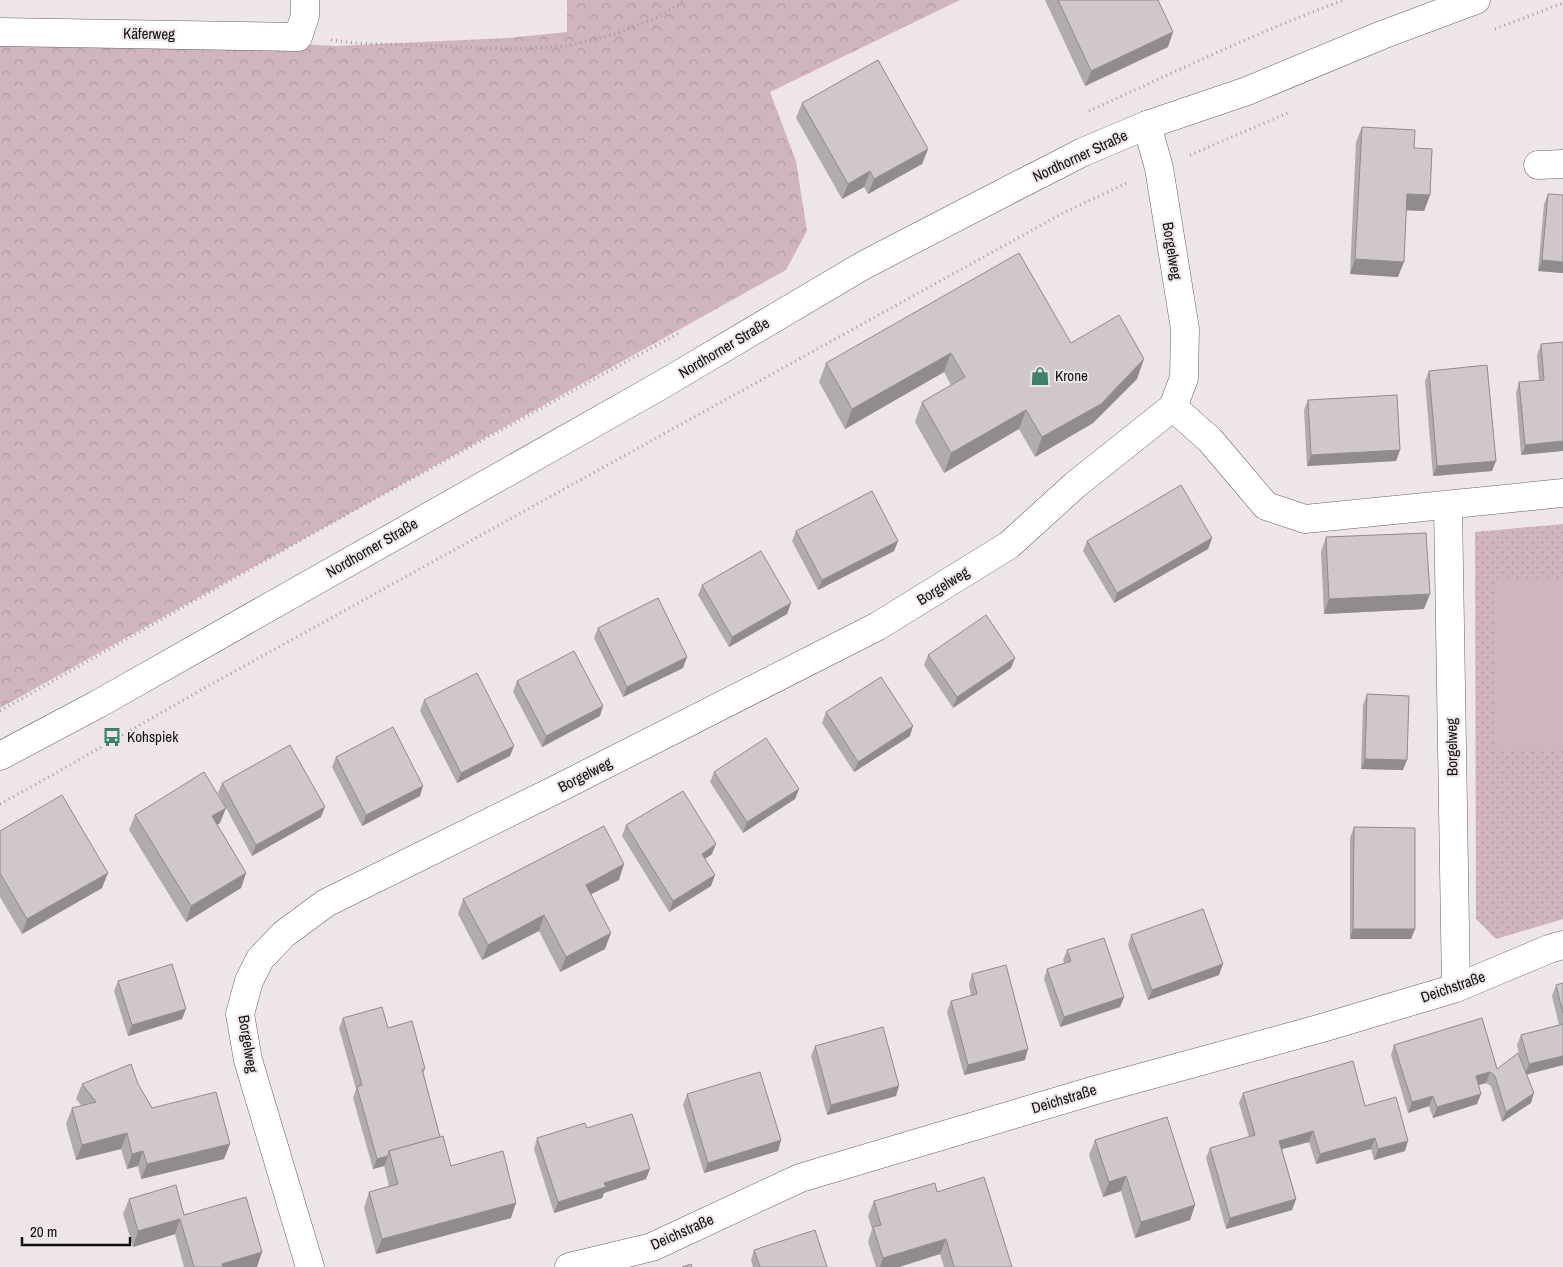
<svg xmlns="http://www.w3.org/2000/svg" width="1563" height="1267" font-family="'Archivo Narrow',sans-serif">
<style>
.forest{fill:url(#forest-crowns)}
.park{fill:url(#park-dots)}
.garden{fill:#d0b5bf}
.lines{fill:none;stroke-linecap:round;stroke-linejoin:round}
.minor-casing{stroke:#676062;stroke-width:29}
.major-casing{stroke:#676062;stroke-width:29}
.path{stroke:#a09a9c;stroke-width:3;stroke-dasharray:1 4;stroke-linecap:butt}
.minor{stroke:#fff;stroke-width:28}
.major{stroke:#fff;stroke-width:28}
.wall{fill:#b2abae}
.shaded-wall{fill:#918b8d}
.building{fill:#cfc7ca;stroke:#918b8d}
.labels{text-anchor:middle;stroke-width:4;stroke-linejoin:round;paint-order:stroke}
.street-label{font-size:15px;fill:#120f10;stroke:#ede5e8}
.poi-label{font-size:15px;fill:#120f10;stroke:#ede5e8;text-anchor:start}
</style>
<defs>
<pattern id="forest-crowns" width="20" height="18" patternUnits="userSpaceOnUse" patternTransform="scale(1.25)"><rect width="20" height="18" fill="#d0b5bf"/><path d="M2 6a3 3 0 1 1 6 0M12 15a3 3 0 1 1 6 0" fill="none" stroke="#b29aa3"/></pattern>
<pattern id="park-dots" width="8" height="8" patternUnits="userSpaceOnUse" patternTransform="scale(1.25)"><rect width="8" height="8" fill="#d0b5bf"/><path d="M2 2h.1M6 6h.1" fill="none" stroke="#b29aa3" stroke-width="1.8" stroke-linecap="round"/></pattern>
</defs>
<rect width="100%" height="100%" fill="#ede5e8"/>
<polygon class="forest" points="567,0 960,0 770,92 796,161 807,231 786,270 0,708 0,42 296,44 336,46 507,38 567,32"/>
<polygon class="park" points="1563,524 1563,919 1496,939 1476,919 1475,532"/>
<rect class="garden" x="1494" y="579" width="69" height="172"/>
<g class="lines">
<g class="minor-casing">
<g id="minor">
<polyline points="0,32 298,37 305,16 305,0"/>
<polyline points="1538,165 1563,164"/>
<polyline points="1173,407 1210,440 1266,506 1305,519 1563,493"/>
<polyline points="1448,506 1456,988"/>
<polyline points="310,1267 248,1060 240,1014 249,981 260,959 284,934 326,903 561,787 878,626 1009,545 1075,485 1173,407 1184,378 1185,329 1159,168 1147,125"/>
<polyline points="569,1267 652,1247 800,1178 1099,1089 1322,1028 1456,988 1549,949 1563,945"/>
</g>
</g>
<g class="major-casing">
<polyline id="major" points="0,756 98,704 663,384 864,265 1005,192 1083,152 1147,125 1247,91 1382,35 1476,0"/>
</g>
<g class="path">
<polyline points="1495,29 1563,3"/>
<polyline points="331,40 354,43 515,49 567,46 615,34 661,16 685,0"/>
<path d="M1089 111C1173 73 1257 32 1344 0"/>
<polyline points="1190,155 1290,112"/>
<polyline points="0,711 351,512 681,332"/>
<polyline points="0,804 47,778 201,690 1063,213 1129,182"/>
</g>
<use href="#minor" class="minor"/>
<use href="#major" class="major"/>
</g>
<g class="wall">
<polygon points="1045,0 1158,0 1168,47 1085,86"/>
<polygon points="802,103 928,149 922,164 868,194 864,187 842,199 796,118"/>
<polygon points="1362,127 1414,148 1430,195 1424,211 1406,210 1398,277 1350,274 1356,142"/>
<polygon points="1548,194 1563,273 1538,271 1544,204"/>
<polygon points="1563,342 1521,455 1516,393 1519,382 1539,381 1537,355 1541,344"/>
<polygon points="1071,343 1137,379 1093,423 1035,457 1019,429 944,473 915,422 922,402 951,385 944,372 845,429 819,382 826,363"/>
<polygon points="1429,371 1492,471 1433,476 1425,381"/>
<polygon points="1308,400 1400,450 1396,461 1307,466 1304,410"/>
<polygon points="796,531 898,541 894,551 818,590 792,541"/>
<polygon points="1326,537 1424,609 1324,614 1321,552"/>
<polygon points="1212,538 1208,549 1114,603 1083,551 1087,541"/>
<polygon points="702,585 791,603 787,614 729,647 698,595"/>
<polygon points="598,628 683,668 623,697 594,638"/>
<polygon points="928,655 1011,668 953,708 924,665"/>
<polygon points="517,681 600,716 542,747 513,692"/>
<polygon points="1367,694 1403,770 1361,769 1363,705"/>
<polygon points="424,700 510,756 457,783 420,711"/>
<polygon points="826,712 910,736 854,772 822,723"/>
<polygon points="336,757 420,796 362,826 332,767"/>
<polygon points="714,772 799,789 795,799 743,833 710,782"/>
<polygon points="222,783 321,817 252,856 218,793"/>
<polygon points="135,815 220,823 217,825 246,873 241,888 186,922 129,830"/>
<polygon points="626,825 712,854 705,859 711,886 669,912 622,836"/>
<polygon points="1354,827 1415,929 1411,939 1350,939 1350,838"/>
<polygon points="0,831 102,888 22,934 0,897"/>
<polygon points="619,880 591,894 605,949 560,972 539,931 482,960 458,914 463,899"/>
<polygon points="1131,935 1219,975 1148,1000 1128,945"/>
<polygon points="1067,950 1124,997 1120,1007 1060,1027 1044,979 1047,969 1064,963 1063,960"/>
<polygon points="972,974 1025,1060 964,1075 947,1012 951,1001 971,996 969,984"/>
<polygon points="118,981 182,1019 128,1036 114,991"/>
<polygon points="1563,983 1563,1065 1527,1074 1531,1103 1502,1122 1491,1086 1486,1083 1479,1085 1477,1104 1433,1118 1429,1106 1408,1113 1391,1055 1394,1045 1497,1069 1520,1058 1517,1045 1521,1035 1559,1025 1552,996 1556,985"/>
<polygon points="343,1018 388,1028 425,1069 423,1073 440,1137 451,1166 511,1218 376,1254 364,1208 369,1192 389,1186 384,1166 373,1169 353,1098 356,1089 339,1028"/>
<polygon points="815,1046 896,1096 827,1115 811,1056"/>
<polygon points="82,1084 138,1084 152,1108 224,1159 141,1179 138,1166 127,1169 121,1149 76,1160 66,1124 72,1108 82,1106 76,1099"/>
<polygon points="1243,1093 1365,1106 1405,1151 1374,1160 1371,1149 1316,1164 1309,1142 1282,1149 1296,1199 1292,1210 1226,1229 1206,1158 1210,1148 1249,1137 1239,1103"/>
<polygon points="687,1094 781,1140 778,1151 704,1173 683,1105"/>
<polygon points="587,1128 646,1179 604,1193 602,1198 554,1213 534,1149 537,1138"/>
<polygon points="1095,1140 1195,1205 1190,1220 1135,1238 1121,1191 1103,1197 1089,1155"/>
<polygon points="937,1192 1012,1267 944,1267 940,1254 899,1267 876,1267 868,1242 872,1229 868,1216 874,1201"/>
<polygon points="129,1199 184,1215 257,1267 184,1267 175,1234 133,1247 123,1214"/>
<polygon points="754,1250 827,1267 753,1267 751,1260"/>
</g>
<g class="shaded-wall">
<polygon points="1173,32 1168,47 1085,86 1091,71"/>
<polygon points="928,149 922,164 868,194 874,179"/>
<polygon points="870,171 864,187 842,199 848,184"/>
<polygon points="1407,194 1430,195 1424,211 1402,210"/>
<polygon points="1355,259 1404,262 1398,277 1350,274"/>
<polygon points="1542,260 1563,262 1563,273 1538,271"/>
<polygon points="951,353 944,372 845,429 852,409"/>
<polygon points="1144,359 1137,379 1093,423 1035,457 1042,437"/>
<polygon points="1026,410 1019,429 944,473 951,453"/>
<polygon points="1563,441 1563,451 1521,455 1525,445"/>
<polygon points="1400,450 1396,461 1307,466 1311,455"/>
<polygon points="1496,461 1492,471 1433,476 1437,466"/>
<polygon points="1212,538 1208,549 1114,603 1117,593"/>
<polygon points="898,541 894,551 818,590 822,580"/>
<polygon points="1430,594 1424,609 1324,614 1329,599"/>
<polygon points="791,603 787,614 729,647 732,637"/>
<polygon points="687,657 683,668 623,697 627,687"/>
<polygon points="1015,658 1011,668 953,708 957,697"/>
<polygon points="603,706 600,716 542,747 546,736"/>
<polygon points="913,726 910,736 854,772 858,762"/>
<polygon points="514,746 510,756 457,783 461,773"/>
<polygon points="1365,759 1407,760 1403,770 1361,769"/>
<polygon points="423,786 420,796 362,826 366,815"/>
<polygon points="799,789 795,799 743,833 747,822"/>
<polygon points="325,807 321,817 252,856 256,845"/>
<polygon points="226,808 220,823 206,832 212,816"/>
<polygon points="716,844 712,854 698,864 702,854"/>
<polygon points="624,864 619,880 580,900 586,885"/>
<polygon points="108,873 102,888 22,934 27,919"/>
<polygon points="246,873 241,888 186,922 191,906"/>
<polygon points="715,875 711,886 669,912 673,901"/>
<polygon points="544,915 539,931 482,960 488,945"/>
<polygon points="1353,929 1415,929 1411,939 1350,939"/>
<polygon points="611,933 605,949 560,972 566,957"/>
<polygon points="1223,964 1219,975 1148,1000 1152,990"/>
<polygon points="1124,997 1120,1007 1060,1027 1064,1017"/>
<polygon points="186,1009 182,1019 128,1036 132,1025"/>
<polygon points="1028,1049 1025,1060 964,1075 968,1065"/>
<polygon points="1563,1056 1563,1065 1525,1075 1529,1064"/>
<polygon points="1490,1072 1486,1083 1472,1087 1476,1076"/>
<polygon points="899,1086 896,1096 827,1115 831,1105"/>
<polygon points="1534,1093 1531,1103 1502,1122 1506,1112"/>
<polygon points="1481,1094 1477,1104 1433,1118 1437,1107"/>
<polygon points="1433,1096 1429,1106 1408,1113 1412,1102"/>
<polygon points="1313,1131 1309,1142 1275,1151 1279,1141"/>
<polygon points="127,1133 121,1149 76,1160 82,1145"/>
<polygon points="1375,1138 1371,1149 1316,1164 1320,1154"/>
<polygon points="781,1140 778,1151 704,1173 708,1163"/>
<polygon points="1408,1141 1405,1151 1374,1160 1378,1149"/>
<polygon points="230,1144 224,1159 141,1179 147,1164"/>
<polygon points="143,1151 138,1166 127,1169 132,1154"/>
<polygon points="388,1156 384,1166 373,1169 377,1159"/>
<polygon points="650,1169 646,1179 604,1193 602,1198 554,1213 558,1202 604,1183"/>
<polygon points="1126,1176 1121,1191 1103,1197 1109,1182"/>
<polygon points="1296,1199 1292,1210 1226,1229 1230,1218"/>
<polygon points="516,1203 511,1218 376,1254 382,1239"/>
<polygon points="1195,1205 1190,1220 1135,1238 1141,1222"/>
<polygon points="180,1219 175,1234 133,1247 138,1231"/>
<polygon points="946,1239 940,1254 899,1267 880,1267 883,1258"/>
<polygon points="262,1252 257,1267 221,1267 222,1264"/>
</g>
<g class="building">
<polygon points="1058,0 1158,0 1173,32 1091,71"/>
<polygon points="878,60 928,149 874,179 870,171 848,184 802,103"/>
<polygon points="1362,127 1415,130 1414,148 1432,149 1430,195 1407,194 1404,262 1355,259"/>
<polygon points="1548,194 1563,195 1563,262 1542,260"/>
<polygon points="1019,253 1071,343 1119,315 1144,359 1101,404 1042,437 1026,410 951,453 922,402 965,377 951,353 852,409 826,363"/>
<polygon points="1563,342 1563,441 1525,445 1519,382 1544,380 1541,344"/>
<polygon points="1487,365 1496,461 1437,466 1429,371"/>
<polygon points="1397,395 1400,450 1311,455 1308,400"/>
<polygon points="1181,485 1212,538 1117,593 1087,541"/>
<polygon points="872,491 898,541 822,580 796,531"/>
<polygon points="1426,533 1430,594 1329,599 1326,537"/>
<polygon points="761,551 791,603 732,637 702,585"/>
<polygon points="658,598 687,657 627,687 598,628"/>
<polygon points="986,615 1015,658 957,697 928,655"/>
<polygon points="574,651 603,706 546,736 517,681"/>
<polygon points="477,673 514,746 461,773 424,700"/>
<polygon points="881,677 913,726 858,762 826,712"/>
<polygon points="1367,694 1409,696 1407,760 1365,759"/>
<polygon points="393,727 423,786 366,815 336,757"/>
<polygon points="766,738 799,789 747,822 714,772"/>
<polygon points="290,745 325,807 256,845 222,783"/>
<polygon points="204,772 226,808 212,816 246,873 191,906 135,815"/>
<polygon points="683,791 716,844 702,854 715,875 673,901 626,825"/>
<polygon points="62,795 108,873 27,919 0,873 0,831"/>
<polygon points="604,826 624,864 586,885 611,933 566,957 544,915 488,945 463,899"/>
<polygon points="1354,827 1415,828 1415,929 1353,929"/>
<polygon points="1203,909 1223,964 1152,990 1131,935"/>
<polygon points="1104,938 1124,997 1064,1017 1047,969 1071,961 1067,950"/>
<polygon points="172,964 186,1009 132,1025 118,981"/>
<polygon points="1006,965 1028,1049 968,1065 951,1001 977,994 972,974"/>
<polygon points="1563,983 1563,1013 1556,985"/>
<polygon points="382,1007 388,1028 412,1021 425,1069 422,1069 440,1137 389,1151 388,1156 377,1159 357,1087 362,1085 343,1018"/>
<polygon points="1482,1018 1497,1069 1518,1053 1534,1093 1506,1112 1495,1076 1490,1072 1476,1076 1481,1094 1437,1107 1433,1096 1412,1102 1394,1045"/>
<polygon points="1563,1024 1563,1056 1529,1064 1521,1035"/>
<polygon points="883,1027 899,1086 831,1105 815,1046"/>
<polygon points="1353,1061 1365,1106 1396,1097 1408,1141 1378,1149 1375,1138 1320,1154 1313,1131 1279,1141 1296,1199 1230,1218 1210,1148 1255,1135 1243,1093"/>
<polygon points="131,1064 138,1084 152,1108 216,1092 230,1144 147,1164 143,1151 132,1154 127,1133 82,1145 72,1108 96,1102 82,1084"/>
<polygon points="760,1072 781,1140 708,1163 687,1094"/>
<polygon points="632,1114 650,1169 604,1183 606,1187 558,1202 537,1138 585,1123 587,1128"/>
<polygon points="1167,1117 1195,1205 1141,1222 1126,1176 1109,1182 1095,1140"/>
<polygon points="443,1136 451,1166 503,1151 516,1203 382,1239 369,1192 398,1184 389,1151"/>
<polygon points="984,1177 1012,1267 954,1267 946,1239 883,1258 873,1227 881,1225 874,1201 935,1183 937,1192"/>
<polygon points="176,1185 184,1215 246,1197 262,1252 222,1264 223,1267 194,1267 180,1219 138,1231 129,1199"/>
<polygon points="815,1230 827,1267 760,1267 754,1250"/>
<polygon points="691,1264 692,1267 682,1267"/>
</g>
<defs>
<g id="shop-bare" transform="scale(1.5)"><path d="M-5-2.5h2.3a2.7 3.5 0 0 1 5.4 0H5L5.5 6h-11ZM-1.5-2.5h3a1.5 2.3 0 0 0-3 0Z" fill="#40806e" stroke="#ede5e8" stroke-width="2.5" paint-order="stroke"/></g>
<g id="bus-bare" transform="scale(1.5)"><path d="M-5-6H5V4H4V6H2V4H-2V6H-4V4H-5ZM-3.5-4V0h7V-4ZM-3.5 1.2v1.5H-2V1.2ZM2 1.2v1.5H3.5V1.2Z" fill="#40806e" stroke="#ede5e8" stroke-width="2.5" paint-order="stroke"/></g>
</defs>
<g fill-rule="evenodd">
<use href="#shop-bare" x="1040" y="376"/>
<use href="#bus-bare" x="112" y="737"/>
</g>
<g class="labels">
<g class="street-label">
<text transform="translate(149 34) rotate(1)" y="5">Käferweg</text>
<text transform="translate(1080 156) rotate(-25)" y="5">Nordhorner Straße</text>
<text transform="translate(1172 251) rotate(81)" y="5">Borgelweg</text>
<text transform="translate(724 348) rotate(-31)" y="5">Nordhorner Straße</text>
<text transform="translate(372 548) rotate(-30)" y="5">Nordhorner Straße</text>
<text transform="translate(943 586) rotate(-32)" y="5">Borgelweg</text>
<text transform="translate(1452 747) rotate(-91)" y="5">Borgelweg</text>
<text transform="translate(585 775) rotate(-27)" y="5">Borgelweg</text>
<text transform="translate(1453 987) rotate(-19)" y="5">Deichstraße</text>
<text transform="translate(248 1044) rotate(81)" y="5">Borgelweg</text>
<text transform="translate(1064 1099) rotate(-17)" y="5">Deichstraße</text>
<text transform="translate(682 1232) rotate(-24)" y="5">Deichstraße</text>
</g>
<g class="poi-label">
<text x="1055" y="381">Krone</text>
<text x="127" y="742">Kohspiek</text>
</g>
</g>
<path d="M22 1237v8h108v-8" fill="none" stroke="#120f10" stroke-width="2.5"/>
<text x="30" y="1237" font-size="15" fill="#120f10" stroke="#ede5e8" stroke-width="4" paint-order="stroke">20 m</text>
</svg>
